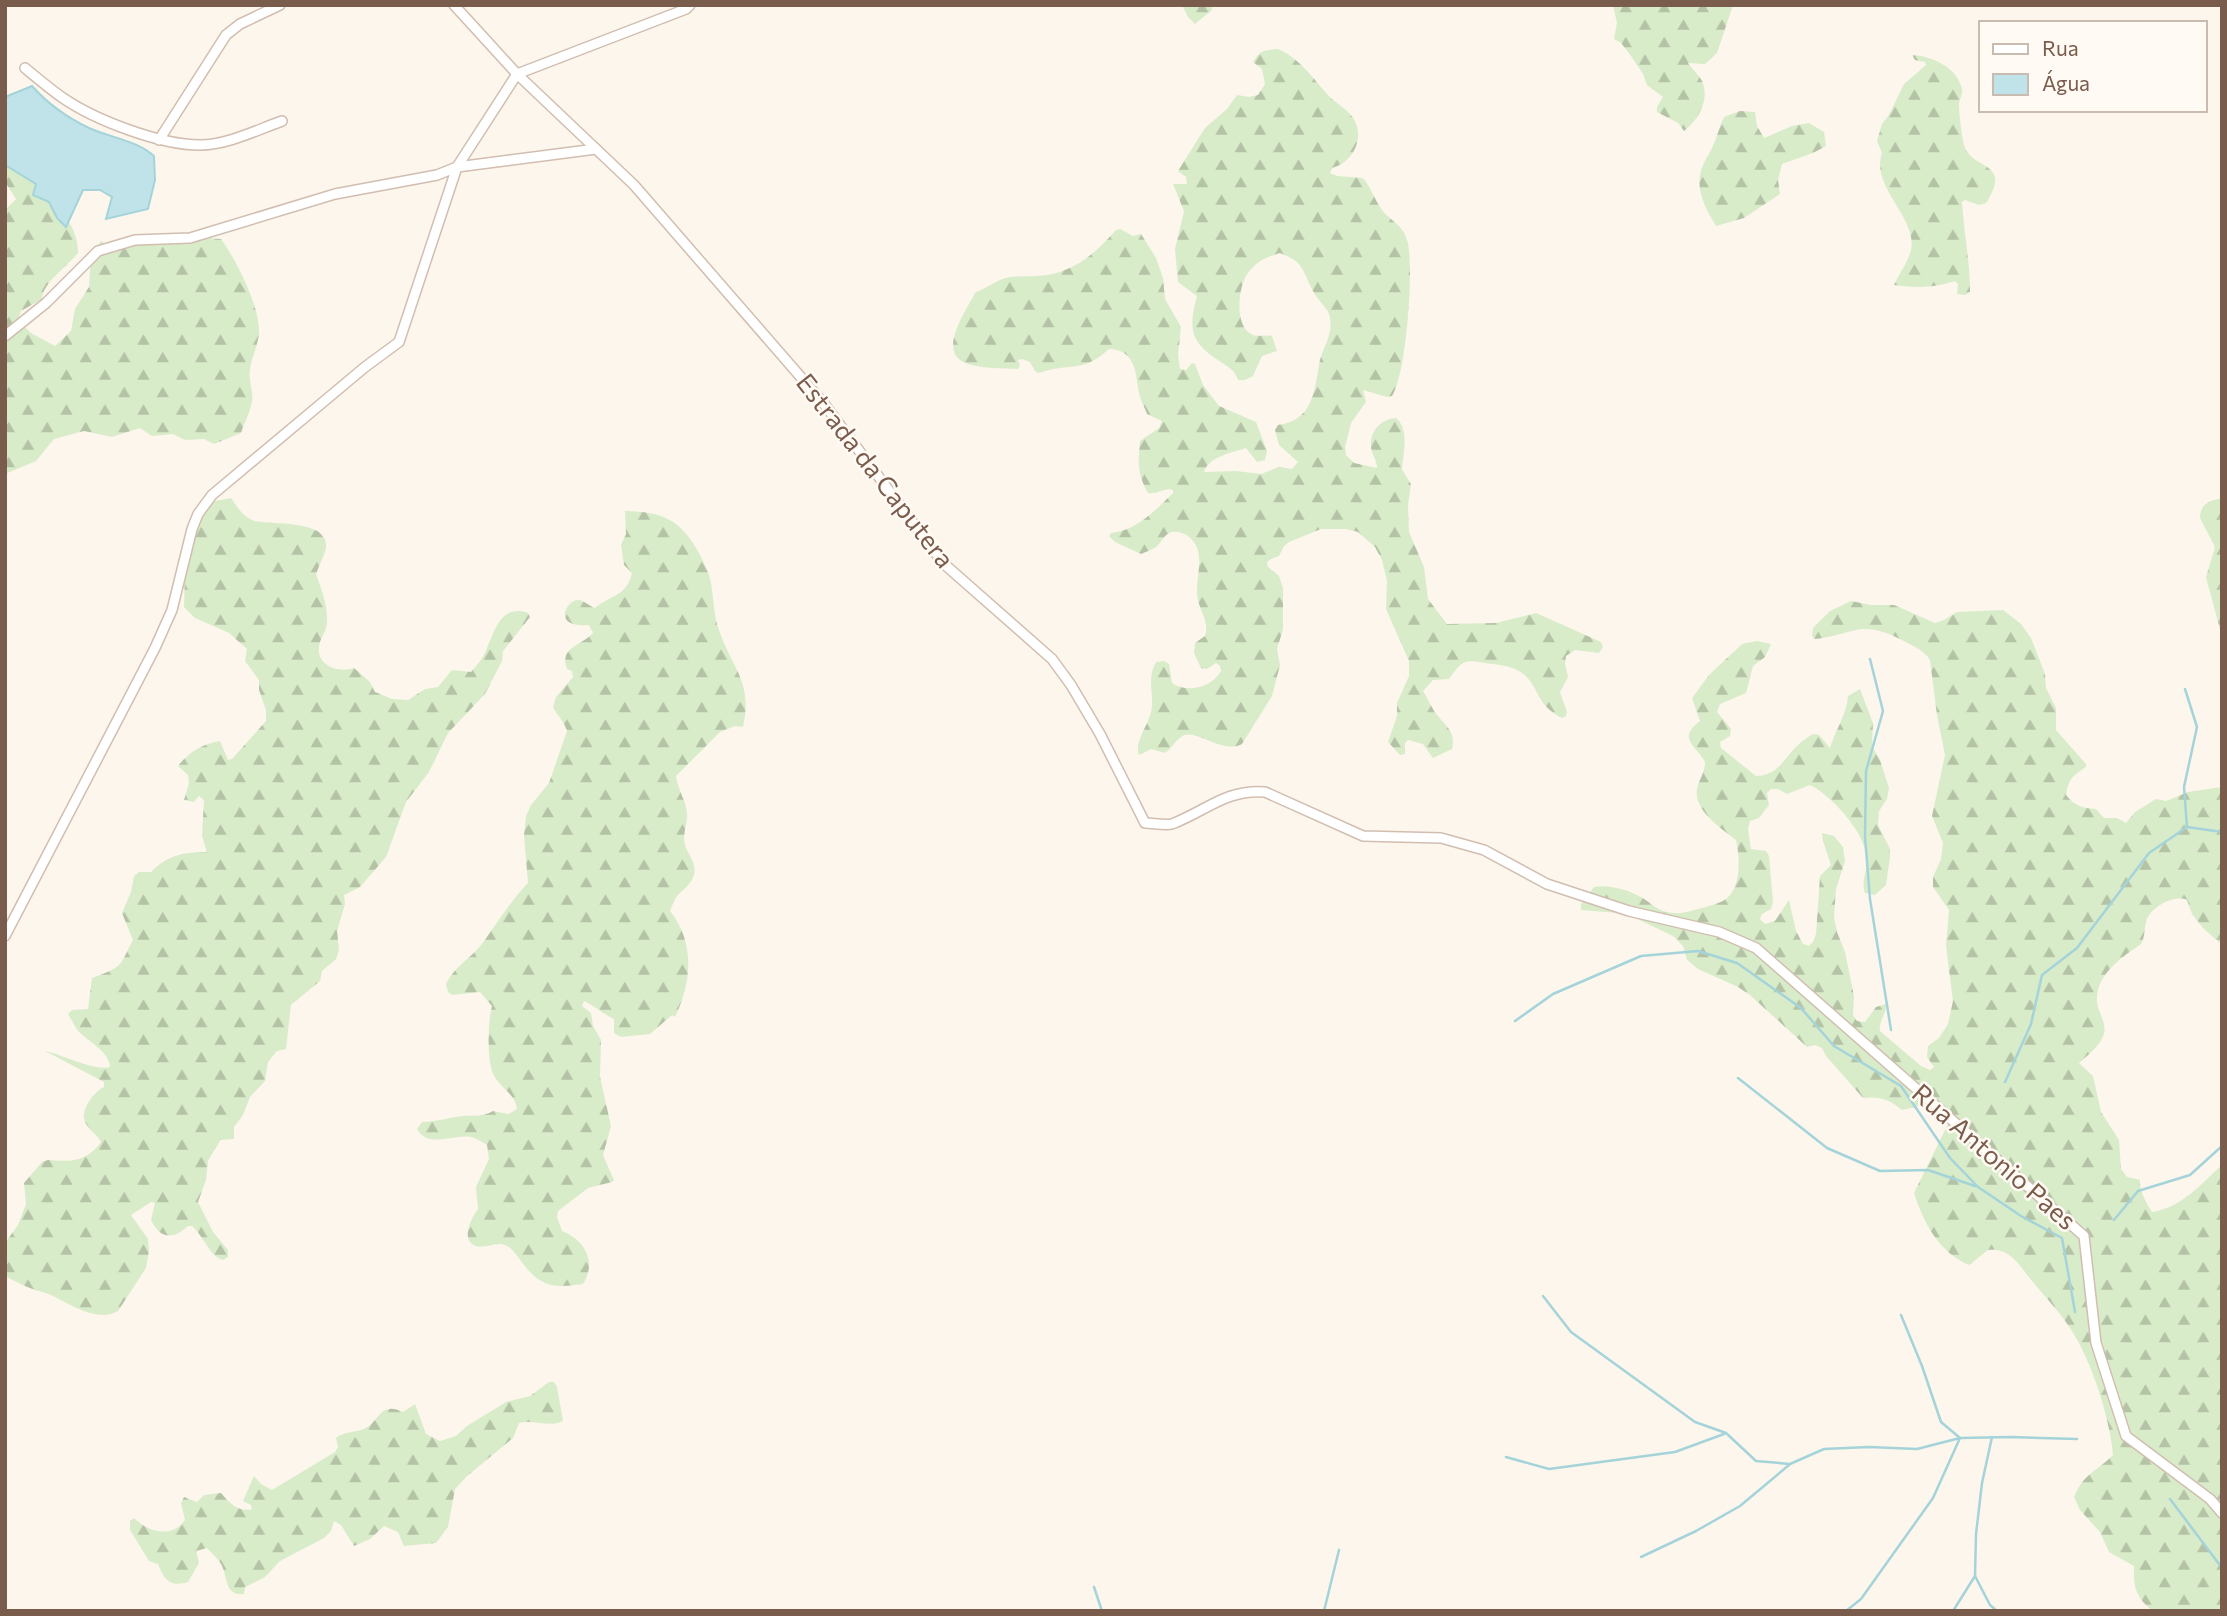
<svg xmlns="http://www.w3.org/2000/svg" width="2227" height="1616" font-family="Commissioner,sans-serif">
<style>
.forest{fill:url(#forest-firs)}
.water{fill:#bfe3e8;stroke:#a5d3da;stroke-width:2}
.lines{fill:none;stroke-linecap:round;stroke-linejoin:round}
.stream{stroke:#a5d3da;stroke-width:2.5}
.minor-casing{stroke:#d1beb0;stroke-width:12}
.minor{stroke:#fff;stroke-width:9}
.labels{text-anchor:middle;stroke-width:5;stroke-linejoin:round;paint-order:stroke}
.street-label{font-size:26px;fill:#7a5c4d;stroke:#fffaf3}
</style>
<defs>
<pattern id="forest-firs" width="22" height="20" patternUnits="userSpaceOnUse" patternTransform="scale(1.75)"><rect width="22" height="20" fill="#d8ecc9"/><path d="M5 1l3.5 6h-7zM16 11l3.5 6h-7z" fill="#b4c2a5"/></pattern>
</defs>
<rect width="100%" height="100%" fill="#fdf6ec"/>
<g class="forest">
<polygon points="1182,5 1211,5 1212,10 1195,24 1188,17"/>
<path d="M1613 5H1733L1717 53 1705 64 1688 63C1692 69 1699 75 1702 81 1710 100 1699 119 1684 131L1678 123 1657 112V107L1663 97 1647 85 1643 74 1631 56 1621 43 1614 39 1617 23Z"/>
<path d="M1278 49C1299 58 1312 77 1327 94 1333 101 1341 105 1348 112 1368 131 1356 162 1332 168L1330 173C1340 179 1353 175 1364 179 1371 188 1374 198 1380 207 1388 220 1403 224 1407 240 1415 264 1406 376 1392 396L1387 397 1363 390 1366 402 1351 423 1345 447 1346 455 1354 463 1377 468C1377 461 1374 458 1372 452 1367 435 1379 419 1396 418 1410 430 1403 453 1402 469L1411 484 1408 505 1409 532 1424 567 1428 599 1447 624 1496 623 1536 613 1601 642 1603 647 1599 653 1575 650 1566 656 1565 664 1568 677 1560 692 1567 712 1566 716 1562 718C1534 704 1540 686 1522 673 1511 665 1498 665 1485 663 1463 659 1462 661 1449 679L1433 680 1423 691C1427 697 1430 704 1434 711 1443 724 1457 731 1452 749L1433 758 1423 744 1408 740 1405 743V754L1400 755 1388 742 1397 716V703L1409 676V661L1386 609 1387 581 1382 560 1375 547 1358 532 1346 529H1321L1289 542 1284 546 1279 556 1271 559 1267 562 1268 567 1279 576 1283 588V629L1277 649 1280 665 1272 696 1242 744C1221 755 1194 726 1181 737 1175 741 1172 748 1165 753L1151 749 1139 755C1134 742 1148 726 1151 712 1155 695 1146 680 1156 662L1164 661 1169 664 1172 683C1188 694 1212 687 1221 671L1220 666 1216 663 1207 669 1201 668 1194 653 1195 643 1205 636C1210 620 1198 610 1197 594 1196 574 1207 551 1188 536 1183 533 1178 531 1172 532 1164 534 1162 542 1156 547 1152 550 1145 552 1141 554L1115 542 1109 536 1111 533C1138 530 1154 511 1173 493V490C1165 487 1157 495 1148 493 1137 474 1138 462 1140 441L1159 428 1162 421 1147 414C1145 408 1142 403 1140 397 1135 376 1138 350 1109 349 1082 374 1070 362 1039 373L1035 371 1030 362 1022 359 1018 360 1020 366 1018 369C1003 368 983 369 968 364 935 354 966 311 975 293 984 289 991 284 1000 280 1009 275 1027 277 1038 276 1072 274 1095 254 1116 230L1120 229 1133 236 1141 234 1156 258 1163 278 1165 299 1181 327 1178 355 1180 369 1186 370 1192 363 1195 364 1203 385 1219 406 1256 422 1267 451 1265 460 1257 462 1246 448C1232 453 1209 456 1204 472L1236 471 1261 474 1279 467 1292 469 1298 462 1279 445 1275 430 1278 425C1315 420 1314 389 1320 360 1324 345 1333 334 1330 318 1329 309 1321 304 1316 296 1309 286 1306 272 1298 263 1293 258 1286 256 1280 253 1266 257 1256 262 1248 273 1238 286 1234 325 1251 334 1257 338 1265 334 1272 336L1277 351 1262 356 1253 376 1245 380H1238C1235 371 1231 369 1224 364 1192 344 1187 333 1197 296L1178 282 1175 249 1184 211 1173 184H1187L1186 177 1178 171 1205 128 1227 109 1237 95 1249 97 1258 95 1265 84 1262 69 1253 62C1260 50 1265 50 1278 49Z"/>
<path d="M1912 55C1932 56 1957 67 1962 89 1963 95 1959 99 1959 105 1959 113 1962 141 1965 148 1976 171 2012 162 1986 203L1979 205 1965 200 1962 202C1964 233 1970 262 1970 292L1965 295 1957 294 1958 284 1955 281C1933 288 1917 288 1894 285 1899 274 1908 262 1911 250 1918 218 1870 187 1882 153L1877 141 1882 124 1889 115 1904 84 1926 65 1925 62 1915 60Z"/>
<path d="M1740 111 1755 112 1757 126 1764 138 1792 126 1809 123 1824 132 1826 146 1813 153 1782 164 1778 180 1780 194 1744 218 1716 226C1704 206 1693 186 1704 163 1706 158 1710 153 1712 148 1717 138 1719 127 1724 117Z"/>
<path d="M5 146C15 159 25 172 36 185 56 207 78 222 78 253 67 267 43 282 42 299L21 311 18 320 31 333 55 346 71 331 75 309 89 287 91 255 101 241 113 248C142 238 190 236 221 239 237 261 260 307 259 333 258 346 251 358 250 370 248 381 254 392 252 402 250 413 244 423 241 433L214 444 204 439 185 440 173 434 152 436 140 428 112 437 84 431 54 439 36 461 5 474V210L16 199 5 182Z"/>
<path d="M231 498C237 507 244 518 255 521 271 525 330 519 326 548 324 556 319 566 316 574 321 588 328 606 327 622 327 630 322 635 320 642 313 664 337 674 354 668L370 682 375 692 392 699 408 700 425 689 438 687 452 670 471 672C476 666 482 660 485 653 494 633 500 603 528 613L530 617 503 651 502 661 485 694 448 733 429 772 406 802 386 857 360 887 344 895 345 904 337 931 339 950 336 959 322 971 320 981 291 1005 286 1049 277 1051 268 1062 265 1081 250 1097 243 1115 234 1127V1139L220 1140 208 1161 206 1180 198 1202 213 1232 228 1250V1257L223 1260C210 1257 203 1235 192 1226H188C173 1240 160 1239 151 1220L155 1203 151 1202 131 1215 148 1239 149 1251 146 1268 118 1311C98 1323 69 1304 51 1295 44 1292 37 1291 30 1288 22 1285 13 1280 5 1276V1243L18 1225 26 1204 24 1183 42 1162 48 1160C70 1162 87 1162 101 1142 97 1134 86 1128 84 1119 82 1109 94 1091 104 1087V1082L45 1051C64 1055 93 1071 110 1067 109 1052 91 1043 80 1033 75 1028 72 1020 68 1014L72 1010 88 1009 92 978C125 966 119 966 133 940L122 913 131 892 134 876 139 872H151C168 855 183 852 207 852L202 836 204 800 199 796 194 802 184 800 189 783 188 775 178 766C189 752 202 744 220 741L228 760 232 759 266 721V710L259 690V680L245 661 247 649 229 633 195 618 184 607 185 567 194 524 210 502Z"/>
<path d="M2222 498V637L2206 577 2215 547 2200 518C2200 504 2210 500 2222 498Z"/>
<path d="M625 511C663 512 680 519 699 553 704 563 709 572 711 583 714 599 713 614 719 630 732 669 753 681 743 727L735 726 720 732 676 776C678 790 685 799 687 812 688 824 682 833 685 845 688 855 697 863 694 875 691 885 683 889 677 896 674 900 672 906 670 911 695 942 692 982 675 1017L672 1015 650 1034 621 1037 614 1033V1019C603 1014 595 1006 584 1001L582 1006 591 1013 593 1026 601 1040 600 1077 611 1126 603 1155 614 1180 612 1182 588 1188 558 1211 557 1217 562 1231C585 1240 597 1262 583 1284 556 1288 542 1288 524 1265 518 1258 514 1249 505 1245 495 1241 481 1251 472 1244 462 1236 472 1217 478 1209L476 1187 489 1159 487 1145C482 1142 476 1138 471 1137 453 1134 428 1149 417 1129L422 1122C437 1122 450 1117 464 1116 475 1115 482 1117 493 1111L509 1114 517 1109C515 1094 502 1089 495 1077 486 1065 488 1021 492 1006L480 992 452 995 448 992 446 984C454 967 470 959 482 944 497 923 510 902 528 883L524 835 526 816 531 805 549 783 567 731C565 723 557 715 553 707L556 697 573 677 572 671 567 669C559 647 581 646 593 633L589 625C551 629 566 599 579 600 585 601 589 606 595 608 612 594 626 597 632 573L624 565 621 545 626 534Z"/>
<path d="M1851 601 1871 605H1894L1935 623 1944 620 1957 612 2003 610 2021 624 2031 638 2045 674 2046 688 2056 708V730L2086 764V767C2073 775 2068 780 2066 795 2075 806 2082 808 2096 809L2104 818H2117L2126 823 2135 812 2156 799 2166 801 2188 792 2222 787V945L2203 928 2192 914 2187 900C2174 894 2149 908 2146 922 2144 930 2145 937 2141 944 2122 957 2095 975 2097 1002 2098 1013 2107 1023 2104 1034 2100 1046 2088 1055 2079 1063L2093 1076 2101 1112 2119 1140 2121 1169 2127 1177 2140 1180C2139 1191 2146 1202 2152 1212 2181 1208 2201 1184 2222 1165V1611H2153C2136 1598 2133 1587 2134 1566L2109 1552 2100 1532 2080 1510 2074 1497C2084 1473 2096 1472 2113 1455 2110 1418 2091 1359 2070 1328 2059 1311 2045 1297 2033 1282 2019 1266 2012 1248 1988 1250L1969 1265C1939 1252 1924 1224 1914 1193L1948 1124 1946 1110 1932 1103 1902 1110C1889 1099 1880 1096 1863 1098L1826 1056 1822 1048 1815 1045 1807 1047 1750 995 1738 987 1698 969 1687 960 1683 946 1673 936 1633 917 1618 913 1581 910V904L1594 887C1608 884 1629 890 1641 897 1653 904 1659 913 1675 913 1683 914 1694 910 1702 908 1708 906 1717 904 1723 901 1742 890 1740 858 1736 840 1722 829 1693 810 1697 789 1699 779 1705 773 1705 762 1697 746 1676 739 1700 721L1692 698 1709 675 1742 644 1757 641 1771 644 1765 657 1753 666 1746 693 1720 704 1717 712 1731 729 1730 736 1720 742 1721 748 1756 776C1780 775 1784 757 1799 744 1803 740 1808 737 1813 734L1819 735 1830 748C1835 730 1847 715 1848 696L1860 689 1873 723 1872 746 1880 760 1889 788 1887 799 1879 811 1878 825 1890 849V857L1886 885 1875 895 1865 893C1861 881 1867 872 1867 861 1867 834 1832 796 1810 785L1787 794 1778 789H1771L1767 793 1769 805 1759 818 1750 821 1748 829 1751 849 1766 851 1769 856 1773 902 1771 909 1762 914 1760 919 1765 924 1775 921 1789 900 1796 931 1803 944 1809 946 1813 942 1816 934 1820 876 1831 865 1823 841 1822 833 1834 836 1843 847 1845 861 1836 889 1834 917 1837 932 1845 952 1854 996 1853 1015 1857 1021 1865 1022 1876 1007 1886 1004C1887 1014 1878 1021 1880 1031L1921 1066 1930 1070 1934 1067 1927 1057 1928 1046 1939 1038 1948 1024 1953 1001 1946 946 1949 910 1933 887V877L1941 859 1943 843 1932 816 1945 755 1937 715 1930 660C1924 650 1914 647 1904 641 1860 618 1856 634 1815 639L1812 636 1813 628 1830 611Z"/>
<path d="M549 1382H554L557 1387 563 1421C548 1428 535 1419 519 1423L513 1438 466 1477 455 1489 448 1527 436 1543 404 1546 398 1532 384 1526 370 1539 354 1546 341 1525 334 1521 331 1531 324 1538 280 1561 265 1577 245 1587 244 1594C225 1596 228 1579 222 1566 220 1560 211 1553 207 1548L196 1551 199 1563 188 1582C171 1587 164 1581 158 1564L149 1561 130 1530V1521L134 1518C148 1532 172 1539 185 1520L181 1503 184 1497 197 1502 204 1495 221 1493C229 1502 238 1513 252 1509L251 1505 243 1501 254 1476 261 1484 272 1490 335 1452 338 1447 336 1438C344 1431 354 1433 364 1429 380 1422 379 1401 403 1412L415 1404 426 1434 440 1441 456 1436 467 1426 506 1402 530 1396Z"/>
</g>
<path class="water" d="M32 86C48 104 68 118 89 128 111 138 136 140 154 156L155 180 148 209 106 219 112 197 100 190H83L66 227 57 218 49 202 33 195 36 184 5 165V97Z"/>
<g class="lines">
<g class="stream">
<polyline points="1870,659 1883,711 1866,771 1865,837 1870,899 1891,1030"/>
<polyline points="2187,827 2222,832"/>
<polyline points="1515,1021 1553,994 1641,956 1698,951 1737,963 1801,1008 1834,1046 1901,1086 1950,1158 1978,1187 2021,1216 2062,1238 2075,1312"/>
<polyline points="1738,1078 1827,1148 1880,1171 1928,1170 1975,1186"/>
<polyline points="2005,1082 2031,1024 2042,975 2077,948 2149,853 2187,827 2184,787 2197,727 2185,689"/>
<polyline points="2114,1220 2138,1191 2190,1175 2222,1146"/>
<polyline points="1543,1296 1571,1332 1695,1422 1726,1433 1756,1461 1790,1464 1824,1449 1869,1447 1917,1449 1960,1438 2011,1437 2077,1439"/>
<polyline points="1506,1457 1549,1469 1675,1452 1724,1434"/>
<polyline points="2170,1499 2222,1568"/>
<polyline points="1641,1557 1696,1531 1740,1506 1789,1465"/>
<polyline points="1975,1576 1990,1605 1997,1611"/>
<polyline points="1094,1587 1102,1611"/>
<polyline points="1324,1611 1339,1550"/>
<polyline points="1846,1611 1861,1599 1933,1498 1960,1438 1941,1422 1922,1366 1901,1315"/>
<polyline points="1953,1611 1975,1576 1976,1534 1982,1483 1992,1437"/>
</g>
<g class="minor-casing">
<g id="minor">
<path d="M454 5 517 74 634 185 825 405 943 563 1052 659 1071 685 1100 734 1145 823C1153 823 1165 826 1172 824 1206 811 1226 789 1265 792L1363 836 1441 838 1484 850 1547 884 1629 911 1719 932 1756 948 2084 1236 2096 1343 2126 1436 2210 1499 2222 1513"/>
<path d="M25 68C37 78 50 89 63 98 95 120 160 145 200 145 227 145 257 130 282 121"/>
<polyline points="159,140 226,35 240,24 280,5"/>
<polyline points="457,167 596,149"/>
<polyline points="5,336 46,303 98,251 135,240 190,238 335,194 437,175 457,167 517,74 686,9 690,5"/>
<polyline points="5,936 155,648 172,610 192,529 198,514 212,495 365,367 399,342 457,167"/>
</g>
</g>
<use href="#minor" class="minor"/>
</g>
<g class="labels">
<g class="street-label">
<text transform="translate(875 471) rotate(52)" y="9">Estrada da Caputera</text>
<text transform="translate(1994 1157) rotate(41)" y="9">Rua Antonio Paes</text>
</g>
</g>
<rect width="2227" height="1616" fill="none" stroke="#7a5c4d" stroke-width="14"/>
<rect x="1979" y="21" width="228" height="91" fill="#fffaf3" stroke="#cabbb1" stroke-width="2"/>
<rect x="1993" y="44" width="35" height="10" fill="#ffffff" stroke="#cabbb1" stroke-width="2"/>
<text x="2042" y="56" font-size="21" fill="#7a5c4d">Rua</text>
<rect x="1993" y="74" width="35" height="21" fill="#bfe3e8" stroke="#cabbb1" stroke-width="2"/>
<text x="2042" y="91" font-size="21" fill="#7a5c4d">Água</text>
</svg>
